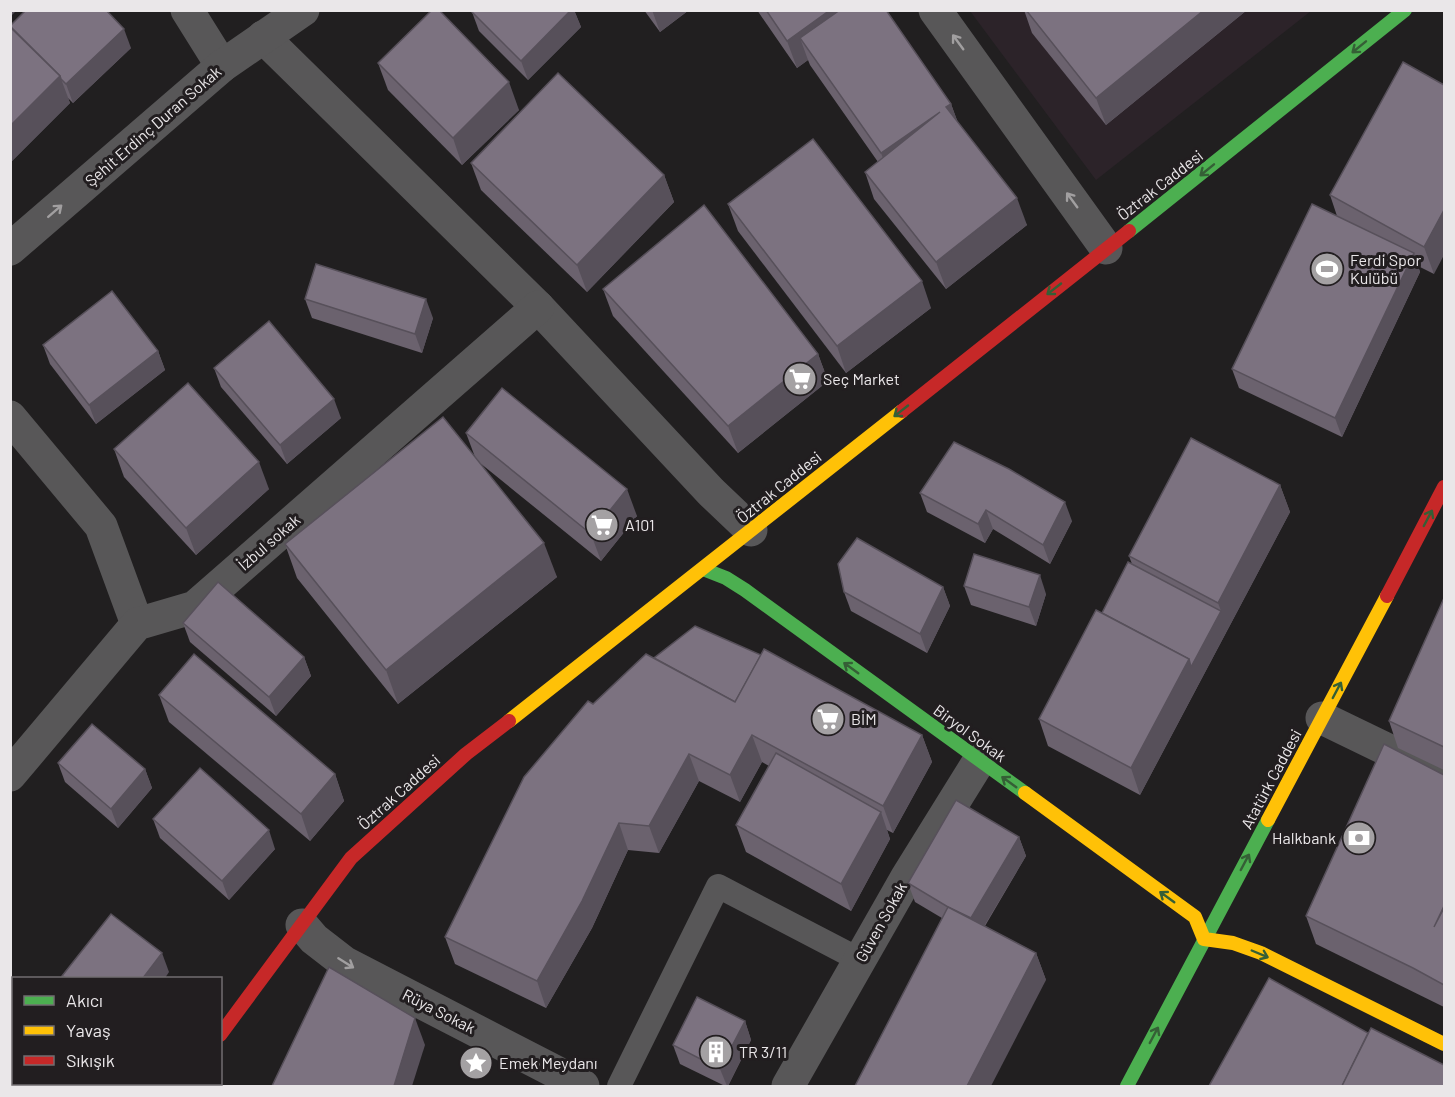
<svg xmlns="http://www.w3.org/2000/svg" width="1455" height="1097" font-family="Barlow,sans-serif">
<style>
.built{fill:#2c2329}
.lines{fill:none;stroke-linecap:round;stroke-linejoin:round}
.lane{stroke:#585758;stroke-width:24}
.street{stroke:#585758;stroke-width:33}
.fast{stroke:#4caf50;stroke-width:14}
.slow{stroke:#ffc107;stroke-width:14}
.jam{stroke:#c62828;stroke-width:14}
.wall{fill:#6b626e}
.shaded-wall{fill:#57505a}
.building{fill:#7c7280;stroke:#57505a;stroke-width:1.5}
.oneway{stroke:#a19fa0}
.oneway2{stroke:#355f36}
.labels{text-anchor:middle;stroke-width:6;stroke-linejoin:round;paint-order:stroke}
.street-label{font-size:16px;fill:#eae7e9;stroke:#221e20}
.poi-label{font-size:16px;fill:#eae7e9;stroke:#221e20;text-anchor:start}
</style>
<rect width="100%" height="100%" fill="#211f20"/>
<polygon class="built" points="970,11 1311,11 1096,180"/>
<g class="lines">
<polyline class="lane" points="619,1086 718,886 860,960"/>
<g class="street">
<polyline points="187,10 222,66"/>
<polyline points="935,10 1106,248"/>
<polyline points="263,37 538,307 711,492 751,530"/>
<polyline points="10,249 222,66 303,10"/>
<polyline points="10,417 101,526 137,624"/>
<polyline points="1322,718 1444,777"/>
<polyline points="10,775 137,624 195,607 538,307"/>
<polyline points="302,925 314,939 345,963 583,1086"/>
<polyline points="788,1086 907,877 979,761"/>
</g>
<g class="fast">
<polyline points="1129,231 1405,10"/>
<polyline points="703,569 726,578 745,590 1025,793"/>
<polyline points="1127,1086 1268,820"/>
</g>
<g class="slow">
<polyline points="509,721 902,411"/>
<polyline points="1025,793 1195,917 1204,939 1233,943 1261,953 1444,1044"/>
<polyline points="1268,820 1387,596"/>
<polyline points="183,1086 185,1084"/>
</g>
<g class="jam">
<polyline points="902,411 1129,231"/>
<polyline points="1387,596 1444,487"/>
<polyline points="220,1035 351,858 466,754 509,721"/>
</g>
</g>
<g class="wall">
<polygon points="474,10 574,10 581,27 528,80 479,31 472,12"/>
<polygon points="644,10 689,10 660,32"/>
<polygon points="757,10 886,10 951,104 958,123 1027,225 946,289 874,199 865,172 878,162 810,65 808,60 797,68"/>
<polygon points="1024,10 1247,10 1106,125 1032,33"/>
<polygon points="10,25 131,48 73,103 68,98 70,103 10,163"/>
<polygon points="1403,62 1434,274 1418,266 1420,272 1342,437 1239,388 1232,369 1337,216 1330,195"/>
<polygon points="378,63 519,110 462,165 388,90"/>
<polygon points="471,163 664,175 674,202 587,292 481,190"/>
<polygon points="728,204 931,308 846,373 738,231"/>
<polygon points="603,289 818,354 828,381 738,453 613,316"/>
<polygon points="305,299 433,318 422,353 312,318"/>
<polygon points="43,345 158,351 165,370 96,424 50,364"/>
<polygon points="214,368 341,418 287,464 221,387"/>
<polygon points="466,433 637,516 601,561 480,463 557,577 398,704 297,578 285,544 475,457"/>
<polygon points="114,449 269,489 196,555 124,477"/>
<polygon points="1280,485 1290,512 1140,795 1048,746 1039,719 1132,564 1129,556"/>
<polygon points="920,493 1072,521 1050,564 993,529 985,543 927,512"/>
<polygon points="964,586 1046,594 1036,626 971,605"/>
<polygon points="943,587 950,606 927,653 851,611 844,592"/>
<polygon points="1444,598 1444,770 1398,748 1389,721"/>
<polygon points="183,623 304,657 311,676 276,716 190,642"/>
<polygon points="654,658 922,735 932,762 893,833 887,830 890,839 851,911 746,852 736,825 769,766 762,762 740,802 699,781 659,853 628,850 592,928 546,1008 455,964 445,937 593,704"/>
<polygon points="159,695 335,774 344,801 310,841 169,722"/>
<polygon points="58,763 145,769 152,788 118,828 65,782"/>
<polygon points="1444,775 1444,1007 1316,944 1306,916"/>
<polygon points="153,819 275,849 229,900 160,838"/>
<polygon points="1019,837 1026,856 985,926 1036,953 1046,980 915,902 908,883"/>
<polygon points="745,1021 751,1040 728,1086 725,1086 680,1064 673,1045"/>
</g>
<g class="shaded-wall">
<polygon points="10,10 17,10 10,17"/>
<polygon points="571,10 574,10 581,27 528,80 521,61"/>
<polygon points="652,10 689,10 660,32"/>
<polygon points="830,10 874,10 800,38 808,60 797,68 787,41"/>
<polygon points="1204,10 1247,10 1106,125 1096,98"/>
<polygon points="124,29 131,48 73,103 66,84"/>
<polygon points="60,76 70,103 10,163 10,126"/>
<polygon points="509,82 519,110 462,165 453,138"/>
<polygon points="951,104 961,131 946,107"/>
<polygon points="940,112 891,180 881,153"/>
<polygon points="664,175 674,202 587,292 577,265"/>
<polygon points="1017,198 1027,225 946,289 936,262"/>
<polygon points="1444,210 1444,255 1434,274 1424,247"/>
<polygon points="1414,253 1420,272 1342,437 1335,418"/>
<polygon points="922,281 931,308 846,373 837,346"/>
<polygon points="426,299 433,318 422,353 415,334"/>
<polygon points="158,351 165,370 96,424 89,405"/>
<polygon points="818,354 828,381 738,453 728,426"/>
<polygon points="334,399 341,418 287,464 280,445"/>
<polygon points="259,462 269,489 196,555 186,528"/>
<polygon points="1280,485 1290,512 1140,795 1131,768 1189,659 1221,611 1218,603"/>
<polygon points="627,489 637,516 601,561 591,534"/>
<polygon points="1065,502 1072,521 1050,564 1043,545"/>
<polygon points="986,510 993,529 985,543 978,524"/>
<polygon points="544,543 557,577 398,704 386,670"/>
<polygon points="1040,575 1046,594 1036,626 1029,607"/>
<polygon points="943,587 950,606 927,653 920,634"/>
<polygon points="304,657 311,676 276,716 269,697"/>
<polygon points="752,735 762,762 740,802 730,775"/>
<polygon points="922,735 932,762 893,833 883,806"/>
<polygon points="689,754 699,781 659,853 649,826"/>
<polygon points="145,769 152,788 118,828 111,809"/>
<polygon points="335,774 344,801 310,841 301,814"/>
<polygon points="881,812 890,839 851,911 841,884"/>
<polygon points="619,823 628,850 592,928 546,1008 537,981"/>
<polygon points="269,830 275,849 229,900 222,881"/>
<polygon points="1019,837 1026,856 977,938 970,919"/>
<polygon points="162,953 169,972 165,978 143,978"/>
<polygon points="1036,953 1046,980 991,1086 967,1086"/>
<polygon points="415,1018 425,1045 412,1086 394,1086"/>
<polygon points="745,1021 751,1040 728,1086 727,1086 720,1069"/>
<polygon points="69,1083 78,1083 79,1086 67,1086"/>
</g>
<g class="building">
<polygon points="26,10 106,10 124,29 66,84 61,79 60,76 10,26"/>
<polygon points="432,10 439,10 509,82 453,138 378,63"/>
<polygon points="474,10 571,10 521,61 472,12"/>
<polygon points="766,10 830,10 787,41"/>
<polygon points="840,10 886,10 951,104 946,107 1017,198 936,262 865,172 940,112 881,153 800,38"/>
<polygon points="1026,10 1204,10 1096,98"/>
<polygon points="10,27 60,76 10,126"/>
<polygon points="1403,62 1444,85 1444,210 1424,247 1330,195"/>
<polygon points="558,73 664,175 577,265 471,163"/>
<polygon points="813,139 922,281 837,346 728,204"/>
<polygon points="1312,204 1414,253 1335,418 1232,369"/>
<polygon points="704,205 818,354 728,426 603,289"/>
<polygon points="316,264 426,299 415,334 305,299"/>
<polygon points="112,291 158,351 89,405 43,345"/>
<polygon points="269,321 334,399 280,445 214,368"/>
<polygon points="188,383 259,462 186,528 114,449"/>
<polygon points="502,388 627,489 591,534 466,433"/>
<polygon points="443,417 544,543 386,670 285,544"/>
<polygon points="1191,438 1280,485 1218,603 1129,556"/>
<polygon points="954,442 1009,469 1065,502 1043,545 986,510 978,524 920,493"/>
<polygon points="857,538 943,587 920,634 844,592 838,564"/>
<polygon points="974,554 1040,575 1029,607 964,586"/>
<polygon points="1128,562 1221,611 1191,667 1189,659 1102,613"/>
<polygon points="218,582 304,657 269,697 183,623"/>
<polygon points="1444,598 1444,747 1389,721"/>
<polygon points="1096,610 1189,659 1131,768 1039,719"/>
<polygon points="695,626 761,655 735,702 654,658"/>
<polygon points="764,649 922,735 883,806 752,735 730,775 689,754 649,826 619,823 582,901 537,981 445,937 524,777 588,701 593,704 646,654 735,702"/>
<polygon points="194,654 335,774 301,814 159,695"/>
<polygon points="92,724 145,769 111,809 58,763"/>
<polygon points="1384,744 1444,775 1444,906 1434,927 1444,908 1444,985 1413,968 1306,916"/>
<polygon points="776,753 881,812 841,884 736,825"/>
<polygon points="200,768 269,830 222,881 153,819"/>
<polygon points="956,800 1019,837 971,918 948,907 908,883"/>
<polygon points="948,907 1036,953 967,1086 855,1086"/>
<polygon points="111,914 162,953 143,978 66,978 62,976"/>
<polygon points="329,967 415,1018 394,1086 272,1086"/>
<polygon points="1269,978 1368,1033 1342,1086 1209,1086"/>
<polygon points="697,997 745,1021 720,1069 673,1045"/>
<polygon points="10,1026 14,1028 14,1083 69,1083 67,1086 14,1086 10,1084"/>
<polygon points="1371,1028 1444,1065 1444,1086 1342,1086"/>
</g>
<defs><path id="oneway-shaft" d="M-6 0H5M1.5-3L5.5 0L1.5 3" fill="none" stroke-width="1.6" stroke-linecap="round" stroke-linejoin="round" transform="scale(1.5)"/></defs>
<g class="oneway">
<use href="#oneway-shaft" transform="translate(958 42) rotate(-126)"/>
<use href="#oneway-shaft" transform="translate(1072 200) rotate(-126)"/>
<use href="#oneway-shaft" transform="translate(55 211) rotate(-41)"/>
<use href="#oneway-shaft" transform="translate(346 963) rotate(32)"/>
</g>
<g class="oneway2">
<use href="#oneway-shaft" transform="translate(1359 47) rotate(141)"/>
<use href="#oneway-shaft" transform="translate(1207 170) rotate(141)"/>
<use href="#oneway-shaft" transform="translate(1054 289) rotate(142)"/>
<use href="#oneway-shaft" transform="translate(901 411) rotate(142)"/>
<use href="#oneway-shaft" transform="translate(1428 518) rotate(-62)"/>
<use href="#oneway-shaft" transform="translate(851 668) rotate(-144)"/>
<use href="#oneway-shaft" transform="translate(1337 690) rotate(-62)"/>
<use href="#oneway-shaft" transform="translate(1009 782) rotate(-144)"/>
<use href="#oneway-shaft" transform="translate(1245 862) rotate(-62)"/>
<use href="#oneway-shaft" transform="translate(1167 897) rotate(-144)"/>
<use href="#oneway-shaft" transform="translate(1260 954) rotate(23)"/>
<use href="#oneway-shaft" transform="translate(1154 1035) rotate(-62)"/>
</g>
<defs>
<g id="stadium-disc" transform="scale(1.725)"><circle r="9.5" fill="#a4a1a3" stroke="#221e20"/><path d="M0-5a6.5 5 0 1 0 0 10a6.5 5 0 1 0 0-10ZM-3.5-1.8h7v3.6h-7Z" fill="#fff"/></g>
<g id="supermarket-disc" transform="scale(1.725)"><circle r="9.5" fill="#a4a1a3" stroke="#221e20"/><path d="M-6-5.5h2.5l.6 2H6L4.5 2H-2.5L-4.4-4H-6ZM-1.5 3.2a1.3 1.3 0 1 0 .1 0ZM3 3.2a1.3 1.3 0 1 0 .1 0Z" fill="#fff"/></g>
<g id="bank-disc" transform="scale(1.725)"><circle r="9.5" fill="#a4a1a3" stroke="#221e20"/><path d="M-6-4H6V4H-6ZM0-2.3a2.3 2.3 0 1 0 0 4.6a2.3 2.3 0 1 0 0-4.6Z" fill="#fff"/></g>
<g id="building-disc" transform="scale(1.725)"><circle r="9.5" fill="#a4a1a3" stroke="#221e20"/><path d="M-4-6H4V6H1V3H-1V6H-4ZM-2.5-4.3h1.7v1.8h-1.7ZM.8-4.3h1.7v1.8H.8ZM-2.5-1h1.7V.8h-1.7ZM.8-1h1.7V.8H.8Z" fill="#fff"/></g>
<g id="sight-disc" transform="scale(1.725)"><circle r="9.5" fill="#a4a1a3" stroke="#221e20"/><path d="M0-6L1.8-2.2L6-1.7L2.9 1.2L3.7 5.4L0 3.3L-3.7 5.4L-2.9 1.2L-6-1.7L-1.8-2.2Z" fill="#fff"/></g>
</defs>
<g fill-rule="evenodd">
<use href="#stadium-disc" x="1327" y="269"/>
<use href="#supermarket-disc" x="800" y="379"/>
<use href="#supermarket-disc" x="602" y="525"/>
<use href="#supermarket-disc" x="828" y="719"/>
<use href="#bank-disc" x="1359" y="838"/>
<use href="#building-disc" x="716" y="1052"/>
<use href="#sight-disc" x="476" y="1063"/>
</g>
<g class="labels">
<g class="street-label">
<text transform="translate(153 126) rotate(-41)" y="6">Şehit Erdinç Duran Sokak</text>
<text transform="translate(1160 185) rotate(-38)" y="6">Öztrak Caddesi</text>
<text transform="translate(779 487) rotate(-39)" y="6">Öztrak Caddesi</text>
<text transform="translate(269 542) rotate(-41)" y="6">İzbul sokak</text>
<text transform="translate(970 733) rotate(36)" y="6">Biryol Sokak</text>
<text transform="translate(1271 779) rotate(-62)" y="6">Atatürk Caddesi</text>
<text transform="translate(399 792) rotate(-42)" y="6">Öztrak Caddesi</text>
<text transform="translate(881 922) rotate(-61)" y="6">Güven Sokak</text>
<text transform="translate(439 1011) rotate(27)" y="6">Rüya Sokak</text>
</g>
<g class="poi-label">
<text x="1350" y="266">Ferdi Spor<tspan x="1350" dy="18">Kulübü</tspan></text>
<text x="823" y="385">Seç Market</text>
<text x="625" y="531">A101</text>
<text x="851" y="725">BİM</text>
<text x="1336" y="844" text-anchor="end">Halkbank</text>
<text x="739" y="1058">TR 3/11</text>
<text x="499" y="1069">Emek Meydanı</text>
</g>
</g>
<rect width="1455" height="1097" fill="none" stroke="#eae7e9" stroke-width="24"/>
<rect x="12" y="977" width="210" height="108" fill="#221e20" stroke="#726e70" stroke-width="1.5"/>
<rect x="24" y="996" width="30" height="9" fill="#4caf50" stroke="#726e70" stroke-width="1.5"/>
<text x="66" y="1007" font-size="18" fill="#eae7e9">Akıcı</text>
<rect x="24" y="1026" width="30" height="9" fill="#ffc107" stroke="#726e70" stroke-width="1.5"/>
<text x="66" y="1037" font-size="18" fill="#eae7e9">Yavaş</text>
<rect x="24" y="1056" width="30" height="9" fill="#c62828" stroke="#726e70" stroke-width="1.5"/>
<text x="66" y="1067" font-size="18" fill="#eae7e9">Sıkışık</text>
</svg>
